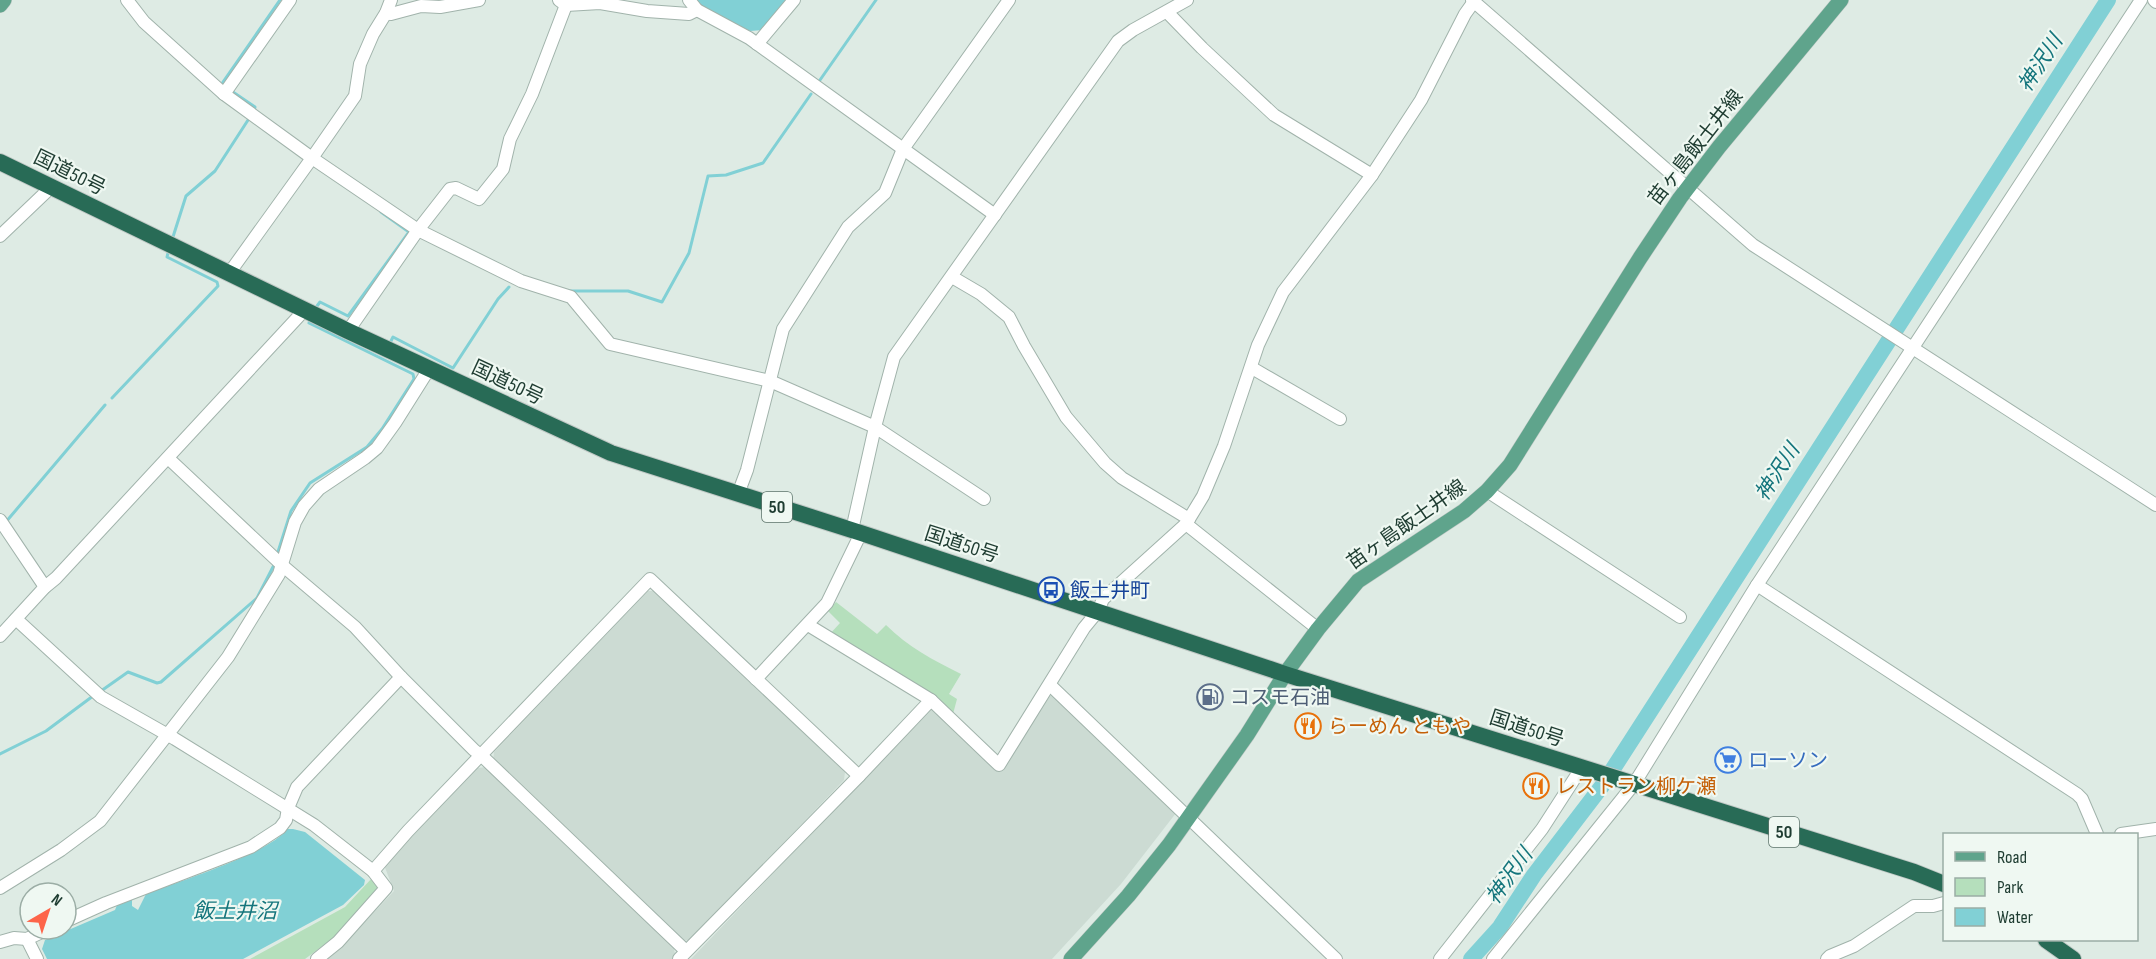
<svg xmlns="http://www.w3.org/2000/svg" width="2156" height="959" font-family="'Sofia Sans Condensed','Noto Sans JP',sans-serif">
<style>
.built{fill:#ccdbd3}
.green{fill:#b5dfbc}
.water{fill:#81d0d5}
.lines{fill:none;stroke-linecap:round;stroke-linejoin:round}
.stream{stroke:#81d0d5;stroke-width:3}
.river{stroke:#81d0d5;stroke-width:16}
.minor-casing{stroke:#a1b3ab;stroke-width:14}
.major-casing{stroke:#c0c8c5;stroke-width:16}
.highway-casing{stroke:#c0c8c5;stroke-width:18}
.minor{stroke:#fff;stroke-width:12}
.major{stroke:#5fa48c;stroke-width:15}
.highway{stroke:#286b56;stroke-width:16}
.labels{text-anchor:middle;stroke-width:4.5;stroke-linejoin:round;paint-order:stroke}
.shield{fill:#eff8f2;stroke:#5d746b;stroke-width:1.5}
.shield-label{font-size:18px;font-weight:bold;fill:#1e3c31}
.street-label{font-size:20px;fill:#1e3c31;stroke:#eff8f2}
.transit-label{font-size:20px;fill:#164399;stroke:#eff8f2;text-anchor:start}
.service-label{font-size:20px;fill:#4e5e75;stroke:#eff8f2;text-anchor:start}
.food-label{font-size:20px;fill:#c56008;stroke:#eff8f2;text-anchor:start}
.shop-label{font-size:20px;fill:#366cbe;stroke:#eff8f2;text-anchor:start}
.water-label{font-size:21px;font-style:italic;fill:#14757c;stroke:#eff8f2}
</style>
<rect width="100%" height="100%" fill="#deebe4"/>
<g class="built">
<polygon points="648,591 656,591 845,772 844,780 690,940 683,941 493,761 494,752"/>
<polygon points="1054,694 1176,813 1121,884 1052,959 691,959 929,710 932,710 1000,772 1050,696"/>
<polygon points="486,767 674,948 675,955 672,959 325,959 346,942 394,891 384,865 478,768"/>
</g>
<g class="green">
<path d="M836 602 877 634 886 625C908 647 933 660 961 674L949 694 957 699 953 714 829 635 840 623 828 611Z"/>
<polygon points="372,878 379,890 337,935 305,959 250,959 345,907"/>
</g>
<g class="water">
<polygon points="695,0 787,0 763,30 750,31 700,6"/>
<path d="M287 829H293L305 832 365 880 364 885 343 905 243 959H47L42 949 45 940 115 910 117 905 132 899V906L138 910 146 894C175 883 272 852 287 829Z"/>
</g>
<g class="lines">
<g class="stream">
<polyline points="820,80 876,0"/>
<polyline points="224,87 222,85 223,82 280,0"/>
<polyline points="230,90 255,107 254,112"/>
<polyline points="172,240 186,196 215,171 250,117"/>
<polyline points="569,291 628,291 662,302 689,253 708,176 726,175 763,163 811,94"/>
<polyline points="317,306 320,302 348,316 409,232 381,212"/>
<polyline points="391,341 393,337 453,368 498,299 509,287"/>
<polyline points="112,398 218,286 217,282 167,257 169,249"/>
<polyline points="5,523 105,405"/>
<polyline points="277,555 291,511 310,483 367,447 382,429 414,379 413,374 309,323 310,320"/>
<polyline points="101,691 128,672 157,683 161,682 257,598 274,565"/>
<polyline points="0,754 46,731 93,696"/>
</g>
<polyline class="river" points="1471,959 1500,927 1534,875 1602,786 2108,0"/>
<g class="minor-casing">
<g id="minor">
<polyline points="127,0 144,22 224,94 312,158 418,230 521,281 571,297 610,344 770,381 875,427 984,499"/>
<polyline points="559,0 566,5 600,3 647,11 689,14 697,10"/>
<polyline points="689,0 697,10 749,38 995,215"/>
<polyline points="1472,0 1753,245 2156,505"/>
<polyline points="2154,0 2156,2"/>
<polyline points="1167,12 1202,48 1274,115 1372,175"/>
<polyline points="386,13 391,14 421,6 440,7 479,0"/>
<polyline points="757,44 794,0"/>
<polyline points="224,94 290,0"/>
<polyline points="0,236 45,193 49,185"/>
<polyline points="230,272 312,158 355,96 360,64 373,34 386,13 391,0"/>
<polyline points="952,277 981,294 1009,317 1024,346 1066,417 1105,463 1122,478 1189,519"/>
<polyline points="348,331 418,230 450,189 456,188 479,199 503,169 510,139 532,94 566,5"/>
<polyline points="1252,368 1340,419"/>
<polyline points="168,458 283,566 355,627 401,677 474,750 482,756 686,951"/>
<polyline points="1487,491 1680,617"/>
<polyline points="738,494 747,470 783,329 848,227 885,193 903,149 1009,0"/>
<polyline points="0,520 45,587"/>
<polyline points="1186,524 1318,629"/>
<polyline points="852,530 875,427 894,357 1118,41 1133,30 1187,0"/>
<polyline points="1757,585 2077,794 2082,799 2097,834"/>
<polyline points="16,619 101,697 175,739 314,825 373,871 386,888 338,942 317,959"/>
<polyline points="808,625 931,700"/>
<polyline points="0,636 45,587 56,578 299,316 304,309"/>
<polyline points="756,679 827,603 861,533"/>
<polyline points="1050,685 1336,959"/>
<polyline points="2121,834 2156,829"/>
<polyline points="373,871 408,831 650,579 859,776"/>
<polyline points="0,888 61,850 100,821 228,657 279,574 295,522 304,506 319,489 365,458 377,448 395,423 429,369"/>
<polyline points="66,921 106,903 251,847 280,828 286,820 288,808 297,787 401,677"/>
<polyline points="27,939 37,959"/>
<polyline points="0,942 14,938 27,939 48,929"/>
<polyline points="679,959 859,776 931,700 999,765 1084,628 1098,611 1103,599 1186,524 1203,496 1224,446 1258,345 1283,292 1372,175 1421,100 1465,14 1475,0"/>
<polyline points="1440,959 1542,829 1582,767"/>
<polyline points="1493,959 1634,784 1757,585 2141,0"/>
<polyline points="1827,959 1830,956 1854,946 1914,906 1933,906 1944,903"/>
</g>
</g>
<g class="major-casing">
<g id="major">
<polyline points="0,5 4,0"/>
<polyline points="1071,959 1128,896 1169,845 1247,735 1285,674 1318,629 1358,581 1464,511 1487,491 1510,465 1640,258 1680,198 1719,147 1841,0"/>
</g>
</g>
<g class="highway-casing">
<g id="highway">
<polyline points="0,162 348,331 611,453 861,533 1285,674 1914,872 1944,884"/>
<polyline points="2046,940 2073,959"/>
</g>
</g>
<use href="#minor" class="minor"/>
<use href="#major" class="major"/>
<use href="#highway" class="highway"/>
</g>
<defs>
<g id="bus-ring" transform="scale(1.35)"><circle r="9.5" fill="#eff8f2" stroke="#1a4fb4" stroke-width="1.5"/><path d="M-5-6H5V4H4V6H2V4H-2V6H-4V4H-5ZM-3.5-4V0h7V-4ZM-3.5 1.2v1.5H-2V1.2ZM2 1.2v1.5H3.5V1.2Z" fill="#1a4fb4"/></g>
<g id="fuel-ring" transform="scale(1.35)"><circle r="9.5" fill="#eff8f2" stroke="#5c6f8a" stroke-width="1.5"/><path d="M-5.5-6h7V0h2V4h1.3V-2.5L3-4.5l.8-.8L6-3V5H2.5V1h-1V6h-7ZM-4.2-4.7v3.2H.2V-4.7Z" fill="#5c6f8a"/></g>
<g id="restaurant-ring" transform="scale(1.35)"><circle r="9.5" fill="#eff8f2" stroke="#e8710a" stroke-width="1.5"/><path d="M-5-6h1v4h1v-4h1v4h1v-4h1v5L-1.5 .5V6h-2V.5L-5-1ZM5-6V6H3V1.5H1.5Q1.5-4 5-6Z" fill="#e8710a"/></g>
<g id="supermarket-ring" transform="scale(1.35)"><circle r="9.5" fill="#eff8f2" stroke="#3f7fe0" stroke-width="1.5"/><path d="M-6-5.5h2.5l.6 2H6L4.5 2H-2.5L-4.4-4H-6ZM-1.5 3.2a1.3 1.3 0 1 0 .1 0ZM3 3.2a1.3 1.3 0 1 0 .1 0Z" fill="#3f7fe0"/></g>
</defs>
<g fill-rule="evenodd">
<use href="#bus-ring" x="1051" y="590"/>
<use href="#fuel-ring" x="1210" y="697"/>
<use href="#restaurant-ring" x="1308" y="726"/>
<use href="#supermarket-ring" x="1728" y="760"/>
<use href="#restaurant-ring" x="1536" y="786"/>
</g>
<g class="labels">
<g class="shield">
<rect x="762" y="492" width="30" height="30" rx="4.5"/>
<rect x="1769" y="817" width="30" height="30" rx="4.5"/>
</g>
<g class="shield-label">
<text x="777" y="513">50</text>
<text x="1784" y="838">50</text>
</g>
<g class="street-label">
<text transform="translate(1695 147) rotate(-52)" y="7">苗ヶ島飯土井線</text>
<text transform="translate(70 172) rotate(26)" y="7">国道50号</text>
<text transform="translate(508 382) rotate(25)" y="7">国道50号</text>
<text transform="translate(1406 524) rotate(-35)" y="7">苗ヶ島飯土井線</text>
<text transform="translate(962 544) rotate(18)" y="7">国道50号</text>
<text transform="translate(1527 728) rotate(18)" y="7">国道50号</text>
</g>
<g class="transit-label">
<text x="1070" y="597">飯土井町</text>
</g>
<g class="service-label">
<text x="1230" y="704">コスモ石油</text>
</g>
<g class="food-label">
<text x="1328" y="733">らーめん ともや</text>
<text x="1556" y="793">レストラン柳ケ瀬</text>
</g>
<g class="shop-label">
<text x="1748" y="767">ローソン</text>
</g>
<g class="water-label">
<text transform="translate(2040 63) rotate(-57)" y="7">神沢川</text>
<text transform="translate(1777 472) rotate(-57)" y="7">神沢川</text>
<text transform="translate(1509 876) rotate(-54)" y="7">神沢川</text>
<text x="235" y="918">飯土井沼</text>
</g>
</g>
<rect x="1943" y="833" width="195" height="108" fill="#eff8f2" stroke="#9bada5" stroke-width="1.5"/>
<rect x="1955" y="852" width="30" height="9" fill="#5fa48c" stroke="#9bada5" stroke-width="1.5"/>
<text x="1997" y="863" font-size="18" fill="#1e3c31">Road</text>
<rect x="1955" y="878" width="30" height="18" fill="#b5dfbc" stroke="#9bada5" stroke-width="1.5"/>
<text x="1997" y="893" font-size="18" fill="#1e3c31">Park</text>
<rect x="1955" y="908" width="30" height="18" fill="#81d0d5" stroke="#9bada5" stroke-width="1.5"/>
<text x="1997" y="923" font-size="18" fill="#1e3c31">Water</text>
<g transform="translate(48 911) rotate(39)"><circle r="28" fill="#eff8f2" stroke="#9bada5" stroke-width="1.5"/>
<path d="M0-4.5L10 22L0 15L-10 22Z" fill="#fd654a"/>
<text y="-9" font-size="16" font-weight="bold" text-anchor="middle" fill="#1e3c31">N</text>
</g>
</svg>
